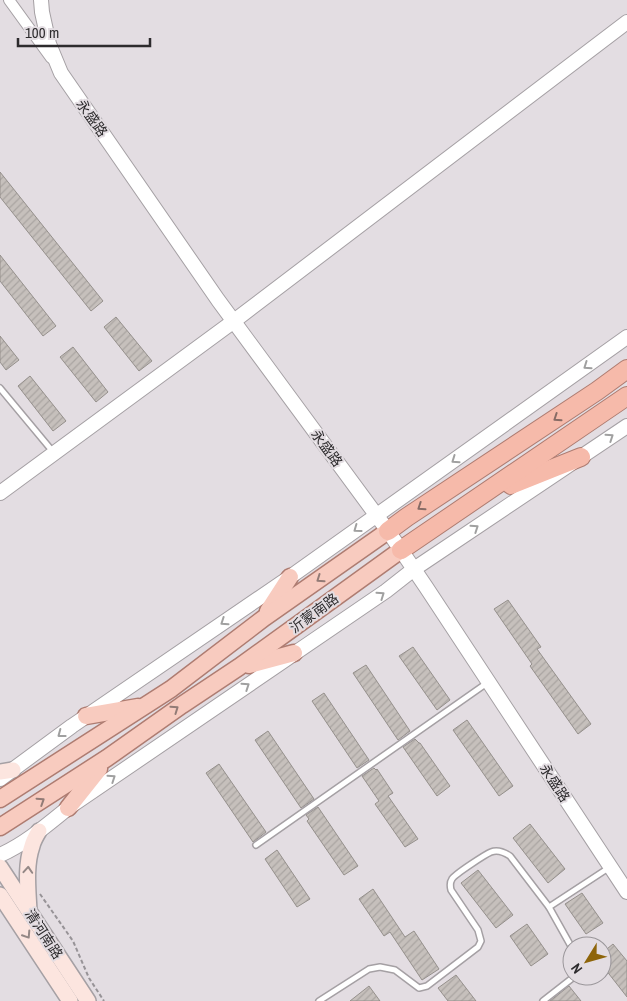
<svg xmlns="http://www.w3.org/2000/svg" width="627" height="1001" font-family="'Archivo Narrow','Noto Sans SC',sans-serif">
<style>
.building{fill:url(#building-hatch);stroke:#95908c}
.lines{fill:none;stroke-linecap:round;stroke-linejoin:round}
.service-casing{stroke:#a5a0a4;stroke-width:8}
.minor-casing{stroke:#a5a0a4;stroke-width:12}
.tertiary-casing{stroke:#a5a0a4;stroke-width:16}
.secondary-casing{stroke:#a5a0a4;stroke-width:18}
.primary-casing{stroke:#ae7c71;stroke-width:19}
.trunk-casing{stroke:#ae7c71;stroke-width:20}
.path{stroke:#979397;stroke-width:2;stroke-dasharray:4 2.5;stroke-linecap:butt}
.service{stroke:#fff;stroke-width:5}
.minor{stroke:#fff;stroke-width:10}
.tertiary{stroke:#fff;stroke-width:14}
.secondary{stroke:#fce5df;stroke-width:15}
.primary{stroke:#f8cbbf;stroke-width:16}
.trunk{stroke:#f6baaa;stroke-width:18}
.oneway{stroke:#a0a0a0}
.oneway2{stroke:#876b65}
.oneway3{stroke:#927b76}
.oneway4{stroke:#948886}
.labels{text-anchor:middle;stroke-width:4;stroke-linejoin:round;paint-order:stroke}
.street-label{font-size:14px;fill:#2d2b2d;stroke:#e3dde2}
</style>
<defs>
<pattern id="building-hatch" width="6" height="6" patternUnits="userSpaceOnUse" patternTransform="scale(1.25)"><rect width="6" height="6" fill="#c6c0bc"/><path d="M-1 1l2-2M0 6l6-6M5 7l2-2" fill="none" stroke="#aaa5a2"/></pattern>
</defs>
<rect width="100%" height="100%" fill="#e3dde2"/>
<g class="building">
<polygon points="0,172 103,301 91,311 0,197"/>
<polygon points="0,255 56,326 43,336 0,281"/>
<polygon points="116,317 152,361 139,371 104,327"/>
<polygon points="0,336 19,360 6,370 0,362"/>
<polygon points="73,347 108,392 96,402 60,357"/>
<polygon points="30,376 66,421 53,431 18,386"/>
<polygon points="508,600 541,647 537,649 591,724 578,734 530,666 532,664 494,609"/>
<polygon points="413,647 450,700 437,710 399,656"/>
<polygon points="366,665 410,731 398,740 353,673"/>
<polygon points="324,693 369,760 357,768 312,701"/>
<polygon points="467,720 513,786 499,796 453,730"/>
<polygon points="268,731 314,799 301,808 255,740"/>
<polygon points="415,739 419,743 420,743 450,786 437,796 403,747"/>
<polygon points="219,764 266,832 253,842 206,773"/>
<polygon points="374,768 376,770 377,769 393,793 388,796 418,839 405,847 375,804 379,801 364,779 362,776"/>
<polygon points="318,807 358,866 344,875 307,821 309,819 306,815"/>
<polygon points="530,824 565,869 548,883 513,838"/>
<polygon points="277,850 310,899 297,907 265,859"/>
<polygon points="478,870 513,915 496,928 461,883"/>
<polygon points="373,889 405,937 414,931 439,969 422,980 390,932 384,936 359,899"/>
<polygon points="582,893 603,923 586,934 565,904"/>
<polygon points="527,924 548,954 531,966 510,936"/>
<polygon points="613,944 627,961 627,997 602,965 602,953"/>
<polygon points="456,975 476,1001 448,1001 438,988"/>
<polygon points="369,986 380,1001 350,1001"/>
<polygon points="569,986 581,1001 550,1001"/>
</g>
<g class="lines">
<g class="service-casing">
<g id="service">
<polyline points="0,388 54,453"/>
<polyline points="256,845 487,683"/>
<polyline points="572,948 549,907 610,867"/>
<path d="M319 1001 369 969 380 967 395 970 419 988 427 986 478 947 481 941 478 930 451 890C450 886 450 882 452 879 455 874 486 854 491 852 498 849 504 852 510 856L549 907"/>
<polyline points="543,1001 575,976"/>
</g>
</g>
<g class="minor-casing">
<polyline id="minor" points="9,0 51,58"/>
</g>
<g class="tertiary-casing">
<g id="tertiary">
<polyline points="41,0 42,12 49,44 61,73 218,300 388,531 426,587 627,892"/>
<polyline points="0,493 234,321 627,22"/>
<polyline points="0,779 72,726 290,577 627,337"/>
<path d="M0 855C25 844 47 825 68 808L386 591 414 569 627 426"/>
</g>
</g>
<g class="secondary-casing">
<g id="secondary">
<polyline points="0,772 13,770"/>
<polyline points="0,867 88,1001"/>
<polyline points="0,895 70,1001"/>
<path d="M29 911C28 890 25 866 32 846 33 841 36 836 39 831"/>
</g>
</g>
<g class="primary-casing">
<g id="primary">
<polyline points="268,611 290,577"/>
<polyline points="249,665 294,653"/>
<polyline points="86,716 138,707"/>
<polyline points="0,799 171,689 264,618 388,531"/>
<polyline points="68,808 99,769"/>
<polyline points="0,827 107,758 182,705 239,667 401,550"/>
</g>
</g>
<g class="trunk-casing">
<g id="trunk">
<polyline points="511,485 581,457"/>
<polyline points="388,531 407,517 597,391 627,369"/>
<polyline points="401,550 627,396"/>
</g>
</g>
<polyline class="path" points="40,894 73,941 89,978 104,1001"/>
<use href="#service" class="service"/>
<use href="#minor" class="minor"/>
<use href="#tertiary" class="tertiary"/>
<use href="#secondary" class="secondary"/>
<use href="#primary" class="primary"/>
<use href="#trunk" class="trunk"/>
</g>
<defs><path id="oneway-chevron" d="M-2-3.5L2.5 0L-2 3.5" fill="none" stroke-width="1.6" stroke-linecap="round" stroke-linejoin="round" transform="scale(1.25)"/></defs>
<g class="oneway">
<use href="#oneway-chevron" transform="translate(587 366) rotate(145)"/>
<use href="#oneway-chevron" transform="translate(610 437) rotate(-34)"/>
<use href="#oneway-chevron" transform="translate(455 460) rotate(145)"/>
<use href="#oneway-chevron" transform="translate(475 528) rotate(-34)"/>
<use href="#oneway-chevron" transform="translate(357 529) rotate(144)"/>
<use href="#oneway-chevron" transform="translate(381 595) rotate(-35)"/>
<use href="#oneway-chevron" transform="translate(224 622) rotate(146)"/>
<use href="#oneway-chevron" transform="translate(246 686) rotate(-34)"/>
<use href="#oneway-chevron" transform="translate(61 734) rotate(143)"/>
<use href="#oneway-chevron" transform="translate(112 778) rotate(-34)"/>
</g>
<g class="oneway2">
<use href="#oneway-chevron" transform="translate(557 418) rotate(146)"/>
<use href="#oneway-chevron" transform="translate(421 507) rotate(146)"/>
</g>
<g class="oneway3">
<use href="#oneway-chevron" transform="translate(320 579) rotate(145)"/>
<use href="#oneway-chevron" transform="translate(175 709) rotate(-35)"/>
<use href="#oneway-chevron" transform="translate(41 801) rotate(-33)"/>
</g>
<g class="oneway4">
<use href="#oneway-chevron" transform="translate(28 870) rotate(-86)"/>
<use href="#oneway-chevron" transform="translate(27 935) rotate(57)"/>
</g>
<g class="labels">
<g class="street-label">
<text transform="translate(92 118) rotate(55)" y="5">永盛路</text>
<text transform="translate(327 448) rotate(54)" y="5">永盛路</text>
<text transform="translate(314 613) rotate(-36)" y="5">沂蒙南路</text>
<text transform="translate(555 783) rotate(57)" y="5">永盛路</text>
<text transform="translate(44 934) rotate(57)" y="5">清河南路</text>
</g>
</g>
<g transform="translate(587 961) rotate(233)"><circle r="24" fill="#e3dde2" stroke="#9a969a"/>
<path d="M0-4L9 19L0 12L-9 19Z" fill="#8e650a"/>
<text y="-8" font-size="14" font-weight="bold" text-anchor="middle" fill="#2d2b2d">N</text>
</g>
<path d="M18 38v8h132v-8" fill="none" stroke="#2d2b2d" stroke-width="2.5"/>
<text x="25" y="38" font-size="15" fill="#2d2b2d" stroke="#e3dde2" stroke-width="4" paint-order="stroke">100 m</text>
</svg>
